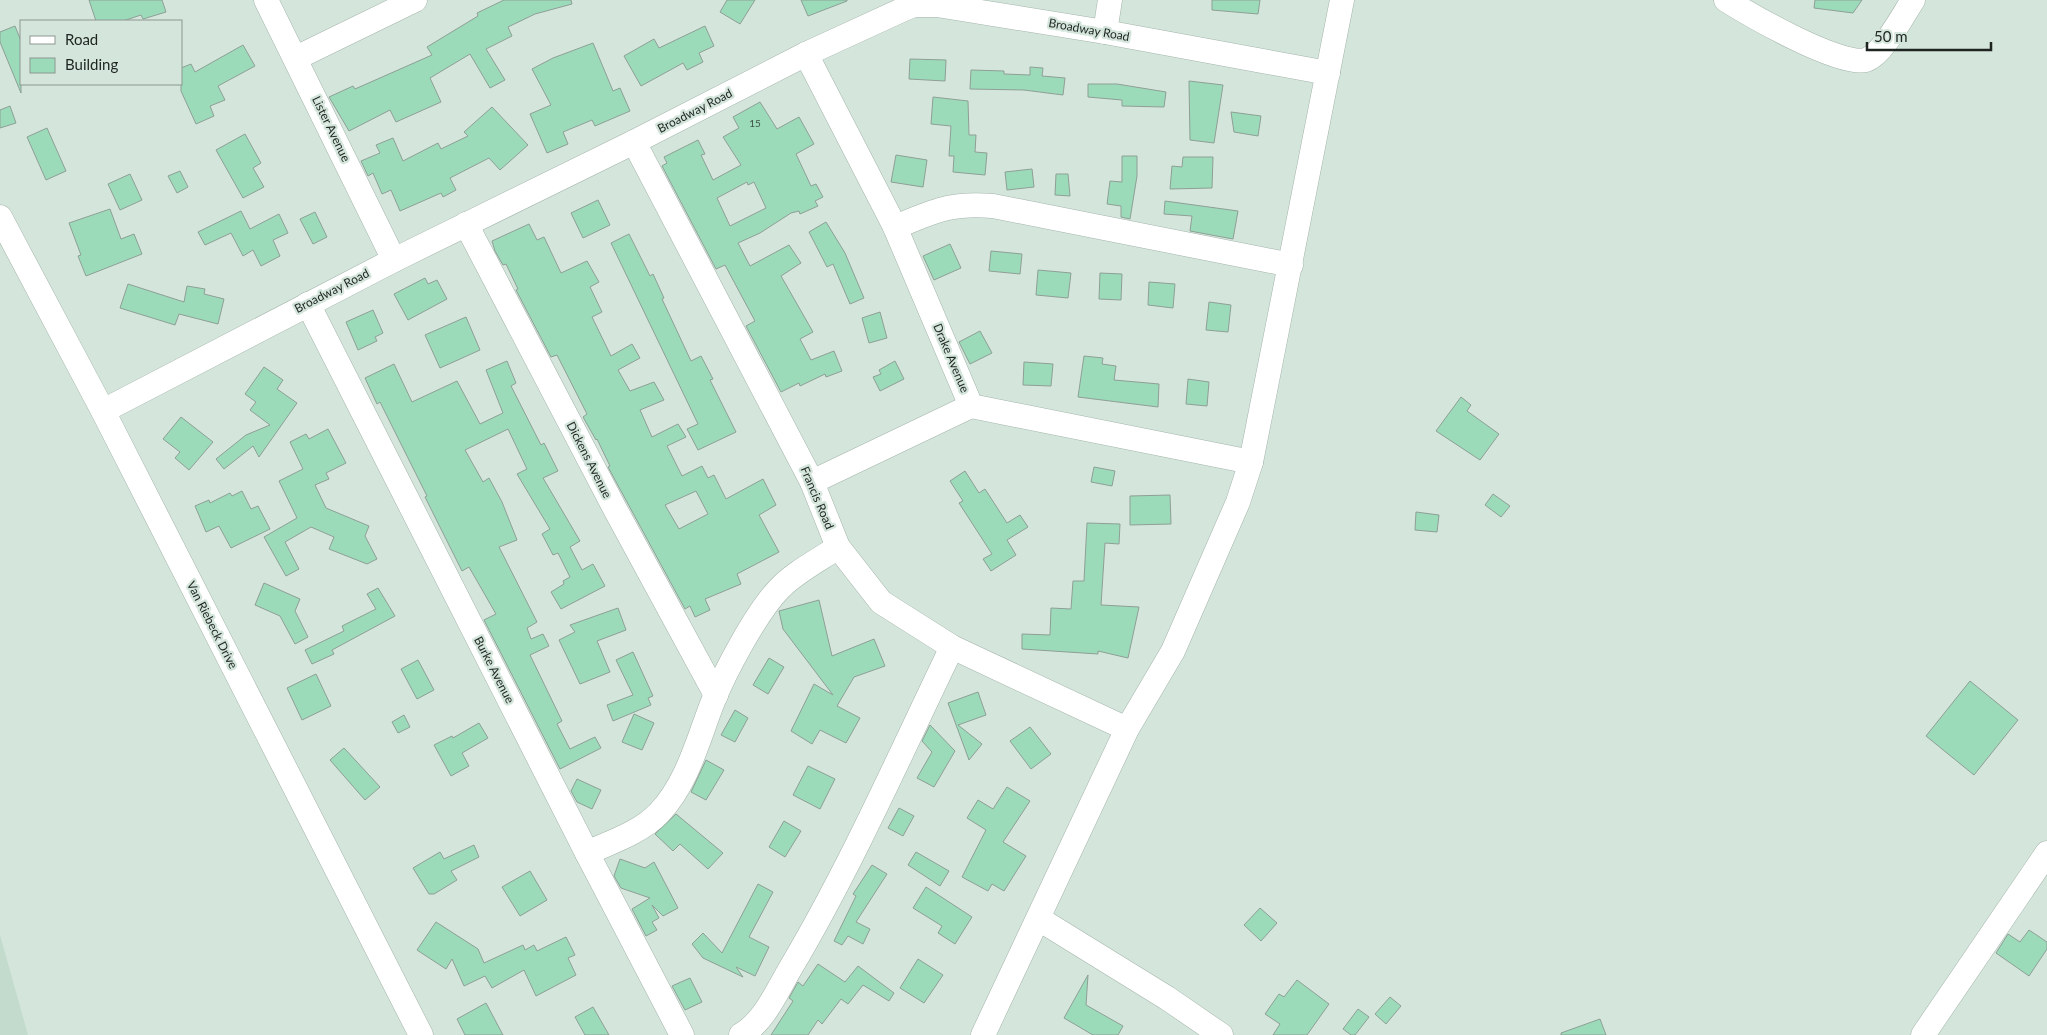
<svg xmlns="http://www.w3.org/2000/svg" width="2047" height="1035" font-family="Lato,sans-serif">
<style>
.built{fill:#c3dbcd}
.building{fill:#9cdbba;stroke:#8e9f96;fill-rule:evenodd}
.lines{fill:none;stroke-linecap:round;stroke-linejoin:round}
.minor-casing{stroke:#a4b5ab;stroke-width:25}
.minor{stroke:#fff;stroke-width:24}
.labels{text-anchor:middle;stroke-width:4.5;stroke-linejoin:round;paint-order:stroke}
.number-label{font-size:10px;fill:#3e5247}
.street-label{font-size:12px;fill:#1e2521;stroke:#d4e5db}
</style>
<rect width="100%" height="100%" fill="#d4e5db"/>
<polygon class="built" points="0,935 28,1035 0,1035"/>
<g class="building">
<polygon points="89,0 162,0 166,12 143,19 141,15 123,21 96,21"/>
<polygon points="504,0 571,0 572,4 535,14 508,27 512,36 486,49 505,80 490,88 470,54 430,78 441,102 396,122 390,110 349,131 329,97 353,86 355,89 432,55 427,47 478,16 477,13"/>
<polygon points="727,0 755,0 740,24 720,12"/>
<polygon points="801,0 847,0 847,1 808,16"/>
<polygon points="1212,0 1260,0 1258,14 1212,10"/>
<polygon points="1815,0 1862,0 1853,13 1814,8"/>
<polygon points="15,26 21,41 21,93 0,42 0,32"/>
<polygon points="705,26 714,46 699,53 703,62 687,70 683,63 641,86 624,56 654,39 659,48"/>
<polygon points="593,43 613,91 620,88 630,111 595,126 592,120 563,132 568,144 547,153 530,114 551,105 532,69 553,58"/>
<polygon points="243,45 255,66 218,86 225,100 210,106 214,116 196,124 181,91 181,68 191,64 195,72"/>
<polygon points="910,59 946,60 945,81 909,79"/>
<polygon points="1030,67 1043,68 1042,76 1065,78 1063,95 1024,90 970,89 971,70 1004,71 1004,74 1030,75"/>
<polygon points="1189,81 1223,85 1214,143 1190,140"/>
<polygon points="1088,84 1117,84 1166,92 1164,107 1122,106 1122,100 1088,97"/>
<polygon points="933,97 968,101 969,135 976,135 975,152 987,153 985,175 953,172 954,156 949,156 951,126 931,124"/>
<path d="M760 102 777 129 799 117 814 144 796 154 811 186 816 184 823 197 815 201 818 206 800 214 799 211 791 213 760 233 738 243 750 266 789 245 801 263 781 276 813 332 800 339 811 360 834 351 842 371 826 377 825 374 800 386 799 383 781 392 746 326 755 321 725 265 716 269 662 166 667 163 664 157 698 140 705 154 701 155 713 180 741 165 723 137 739 128 733 117ZM747 182 748 185 754 182 766 208 730 226 717 198Z"/>
<polygon points="10,106 16,123 0,128 0,110"/>
<polygon points="492,107 528,145 500,170 489,158 450,178 456,190 443,197 441,193 400,211 391,190 382,194 373,173 368,176 361,161 380,153 376,145 393,138 403,161 438,143 441,149 468,136 464,132"/>
<polygon points="1231,112 1261,116 1258,136 1234,132"/>
<polygon points="47,128 66,171 46,180 27,137"/>
<polygon points="245,134 261,163 253,168 264,187 243,198 216,150"/>
<polygon points="896,155 927,160 923,187 891,182"/>
<polygon points="1122,156 1137,156 1137,176 1130,219 1121,217 1121,206 1107,204 1110,181 1122,182"/>
<polygon points="1183,157 1213,157 1212,188 1170,189 1172,166 1182,167"/>
<polygon points="1032,169 1034,187 1007,190 1005,172"/>
<polygon points="180,171 188,187 177,193 168,176"/>
<polygon points="130,174 142,200 120,210 108,184"/>
<polygon points="1056,174 1068,174 1070,196 1055,195"/>
<polygon points="598,200 610,225 583,238 571,213"/>
<polygon points="1165,201 1238,211 1233,239 1190,231 1192,216 1164,214"/>
<polygon points="110,209 121,239 134,234 142,254 86,276 78,256 81,255 69,223"/>
<polygon points="241,211 250,229 279,214 288,233 273,240 280,256 261,266 253,250 243,256 231,233 205,245 198,232"/>
<polygon points="315,212 327,237 313,244 300,219"/>
<polygon points="826,222 845,253 864,298 850,304 833,264 827,267 809,232"/>
<path d="M529 224 537 240 544 237 561 273 587 261 599 282 590 287 602 312 592 317 611 356 632 344 640 358 618 370 630 391 654 382 664 400 640 410 652 437 678 424 686 437 667 446 682 476 702 466 708 478 714 475 726 499 763 479 776 505 759 515 779 552 737 574 741 584 705 599 710 610 695 617 690 606 685 609 608 467 610 466 597 439 596 440 583 417 587 414 557 355 551 357 516 290 518 289 506 264 503 265 495 251 492 241ZM696 491 708 514 679 529 665 505Z"/>
<polygon points="629,234 650,276 653,274 664,298 662,299 691,361 701,356 713,379 710,380 736,432 698,450 687,429 698,424 611,243"/>
<polygon points="950,244 961,268 934,280 923,256"/>
<polygon points="991,251 1022,254 1020,274 989,271"/>
<polygon points="1038,270 1071,273 1068,298 1036,295"/>
<polygon points="1100,273 1122,274 1121,300 1099,299"/>
<polygon points="425,278 428,284 437,280 447,299 408,320 394,294"/>
<polygon points="1149,282 1175,284 1173,308 1148,305"/>
<polygon points="128,284 184,302 187,286 205,289 204,294 224,299 218,324 179,314 175,325 120,308"/>
<polygon points="1209,302 1231,305 1228,332 1206,330"/>
<polygon points="373,310 383,333 375,337 377,341 358,350 346,322"/>
<polygon points="880,312 887,338 869,343 862,318"/>
<polygon points="466,317 480,350 440,368 425,335"/>
<polygon points="980,331 992,353 970,364 959,342"/>
<polygon points="1084,356 1103,358 1102,364 1116,366 1114,380 1159,384 1158,407 1078,397"/>
<polygon points="507,361 516,383 511,386 541,445 544,443 558,471 543,478 580,541 570,547 582,570 593,564 605,586 561,609 551,592 564,584 563,581 570,577 558,553 553,555 542,534 550,529 517,474 527,469 508,429 465,450 483,482 489,478 502,502 517,540 499,547 537,622 527,628 531,639 543,634 549,646 530,655 562,721 557,724 570,749 595,737 601,748 560,769 484,620 496,614 469,567 462,571 425,497 427,496 380,402 377,404 365,378 394,364 412,402 457,381 480,424 503,413 486,370"/>
<polygon points="895,361 904,379 880,391 873,377 881,374 879,370"/>
<polygon points="1024,362 1053,364 1051,386 1023,385"/>
<polygon points="264,367 283,380 277,389 297,403 259,457 253,446 224,469 216,459 246,435 270,425 250,410 256,402 245,394"/>
<polygon points="1188,379 1209,382 1207,406 1186,404"/>
<polygon points="1461,397 1471,405 1467,411 1499,434 1480,460 1436,431"/>
<polygon points="181,417 213,442 189,470 175,458 180,452 163,439"/>
<polygon points="328,429 346,463 326,473 329,479 315,485 326,508 369,526 365,536 377,559 367,564 329,549 334,537 311,527 285,542 299,569 286,576 264,537 297,518 279,481 303,469 290,442 306,434 309,439"/>
<polygon points="1094,467 1115,471 1112,486 1091,482"/>
<polygon points="965,471 979,493 985,489 1007,523 1020,515 1028,527 1007,540 1016,555 991,571 983,559 992,554 959,503 963,501 950,481"/>
<polygon points="242,491 251,509 258,506 270,529 231,548 219,526 206,532 195,506 209,500 210,503 230,493 232,496"/>
<polygon points="1493,494 1510,506 1501,517 1485,505"/>
<polygon points="1170,495 1171,524 1130,525 1130,496"/>
<polygon points="1416,512 1439,515 1437,532 1415,530"/>
<polygon points="1087,523 1120,524 1119,544 1105,543 1101,605 1139,607 1128,658 1098,651 1098,654 1022,649 1022,634 1050,635 1051,608 1071,609 1073,581 1084,581"/>
<polygon points="264,583 300,599 295,611 308,637 295,644 280,616 255,605"/>
<polygon points="378,588 395,616 332,650 334,654 312,664 305,650 344,631 342,626 376,609 367,594"/>
<polygon points="819,600 832,656 874,639 885,666 854,677 837,706 860,718 846,743 820,730 812,744 791,731 814,684 833,695 783,629 779,611"/>
<polygon points="618,608 626,630 597,641 610,672 580,684 559,640 575,632 570,625"/>
<polygon points="633,652 653,696 648,698 651,705 613,721 607,705 633,695 616,660"/>
<polygon points="769,658 784,667 768,694 753,685"/>
<polygon points="418,660 434,690 417,699 401,669"/>
<polygon points="316,674 331,706 302,720 287,688"/>
<polygon points="1970,681 2018,720 1974,775 1926,736"/>
<polygon points="978,692 986,715 958,725 982,744 969,760 948,703"/>
<polygon points="735,710 748,718 735,742 721,735"/>
<polygon points="634,714 654,723 642,750 622,742"/>
<polygon points="404,715 410,727 398,733 392,722"/>
<polygon points="479,723 488,738 462,753 469,766 451,776 434,745 452,736 453,738"/>
<polygon points="930,725 955,751 934,787 917,778 932,752 922,741"/>
<polygon points="1030,727 1051,754 1031,769 1010,741"/>
<polygon points="344,748 380,787 365,800 330,760"/>
<polygon points="706,760 724,770 706,800 691,792"/>
<polygon points="808,766 835,779 820,809 793,795"/>
<polygon points="577,779 601,790 592,809 577,802 571,791"/>
<polygon points="1007,787 1030,801 1003,842 1026,856 1004,891 992,884 988,891 962,877 986,830 967,818 978,800 993,809"/>
<polygon points="899,808 914,816 903,836 888,828"/>
<polygon points="676,814 723,853 708,869 680,844 673,851 655,834"/>
<polygon points="784,821 801,831 785,857 769,847"/>
<polygon points="474,845 479,857 451,871 457,880 434,894 429,894 413,868 440,852 444,859"/>
<polygon points="916,852 949,871 940,886 908,865"/>
<polygon points="620,859 645,868 654,862 678,908 663,916 652,905 659,918 652,922 657,930 646,936 632,909 650,898 621,888 614,876"/>
<polygon points="872,865 887,874 856,922 870,929 863,944 848,936 842,945 834,941 856,896 853,894"/>
<polygon points="530,871 547,900 520,916 502,887"/>
<polygon points="758,884 773,892 749,937 769,947 755,976 736,967 743,977 703,958 692,944 703,933 722,953"/>
<polygon points="926,887 972,917 955,944 938,933 942,926 913,908"/>
<polygon points="1260,908 1277,923 1261,941 1244,925"/>
<polygon points="436,922 478,949 484,963 523,945 525,950 534,945 537,951 566,937 575,955 568,958 576,975 536,996 524,970 492,988 485,976 464,986 452,959 446,969 417,950"/>
<polygon points="2029,930 2047,942 2047,949 2029,976 1996,953 2008,934 2020,942"/>
<polygon points="918,959 943,975 924,1003 900,988"/>
<polygon points="818,964 845,982 858,966 894,993 889,1001 863,985 848,1004 841,999 822,1024 818,1020 808,1035 771,1035 793,1001 789,998 798,982 803,986"/>
<polygon points="1088,975 1086,1005 1123,1026 1118,1035 1093,1035 1064,1018"/>
<polygon points="690,978 702,1002 685,1010 672,986"/>
<polygon points="1297,980 1329,1004 1307,1035 1273,1035 1280,1024 1265,1014 1279,994 1284,997"/>
<polygon points="1390,997 1401,1006 1386,1024 1375,1014"/>
<polygon points="486,1003 503,1035 465,1035 457,1019"/>
<polygon points="593,1007 609,1035 585,1035 575,1017"/>
<polygon points="1358,1009 1369,1017 1355,1035 1351,1035 1343,1029"/>
<polygon points="1600,1019 1606,1035 1561,1035 1561,1033"/>
</g>
<g class="lines">
<g class="minor-casing">
<g id="minor">
<polyline points="266,0 394,260"/>
<path d="M1726 0C1750 15 1840 67 1866 60 1883 54 1903 15 1913 0"/>
<polyline points="1105,32 1110,0"/>
<polyline points="806,54 895,227 971,406 1251,462"/>
<polyline points="296,58 415,0"/>
<polyline points="634,142 812,482 838,547 881,602 952,647 1127,729"/>
<polyline points="0,217 103,411 421,1035"/>
<polyline points="466,224 615,509 716,695"/>
<path d="M895 227C933 212 950 202 993 206L1291 265"/>
<polyline points="308,304 587,853 682,1035"/>
<polyline points="103,411 394,260 634,142 806,54 904,9 914,5 937,5 1105,32 1328,73"/>
<polyline points="812,482 971,406"/>
<path d="M587 853C611 842 640 833 659 813 687 784 698 740 712 704 724 673 756 613 779 589 795 572 819 560 838 547"/>
<polyline points="1039,919 1167,998 1221,1035"/>
<path d="M741 1035C764 1022 777 991 790 969 851 866 900 755 952 647"/>
<polyline points="983,1035 1127,729 1173,651 1238,502 1251,462 1342,0"/>
<polyline points="1923,1035 2047,853"/>
</g>
</g>
<use href="#minor" class="minor"/>
</g>
<g class="labels">
<g class="number-label">
<text x="755" y="127">15</text>
</g>
<g class="street-label">
<text transform="translate(1089 30) rotate(10)" y="4">Broadway Road</text>
<text transform="translate(695 111) rotate(-27)" y="4">Broadway Road</text>
<text transform="translate(331 129) rotate(64)" y="4">Lister Avenue</text>
<text transform="translate(332 291) rotate(-27)" y="4">Broadway Road</text>
<text transform="translate(951 358) rotate(67)" y="4">Drake Avenue</text>
<text transform="translate(589 460) rotate(63)" y="4">Dickens Avenue</text>
<text transform="translate(817 498) rotate(67)" y="4">Francis Road</text>
<text transform="translate(212 625) rotate(63)" y="4">Van Riebeck Drive</text>
<text transform="translate(494 670) rotate(63)" y="4">Burke Avenue</text>
</g>
</g>
<rect x="20" y="20" width="162" height="65" fill="#d4e5db" stroke="#8b9891"/>
<rect x="30" y="36" width="25" height="8" fill="#ffffff" stroke="#8b9891"/>
<text x="65" y="45" font-size="15" fill="#1e2521">Road</text>
<rect x="30" y="58" width="25" height="15" fill="#9cdbba" stroke="#8b9891"/>
<text x="65" y="70" font-size="15" fill="#1e2521">Building</text>
<path d="M1867 42v8h124v-8" fill="none" stroke="#1e2521" stroke-width="2.5"/>
<text x="1874" y="42" font-size="15" fill="#1e2521" stroke="#d4e5db" stroke-width="4" paint-order="stroke">50 m</text>
</svg>
